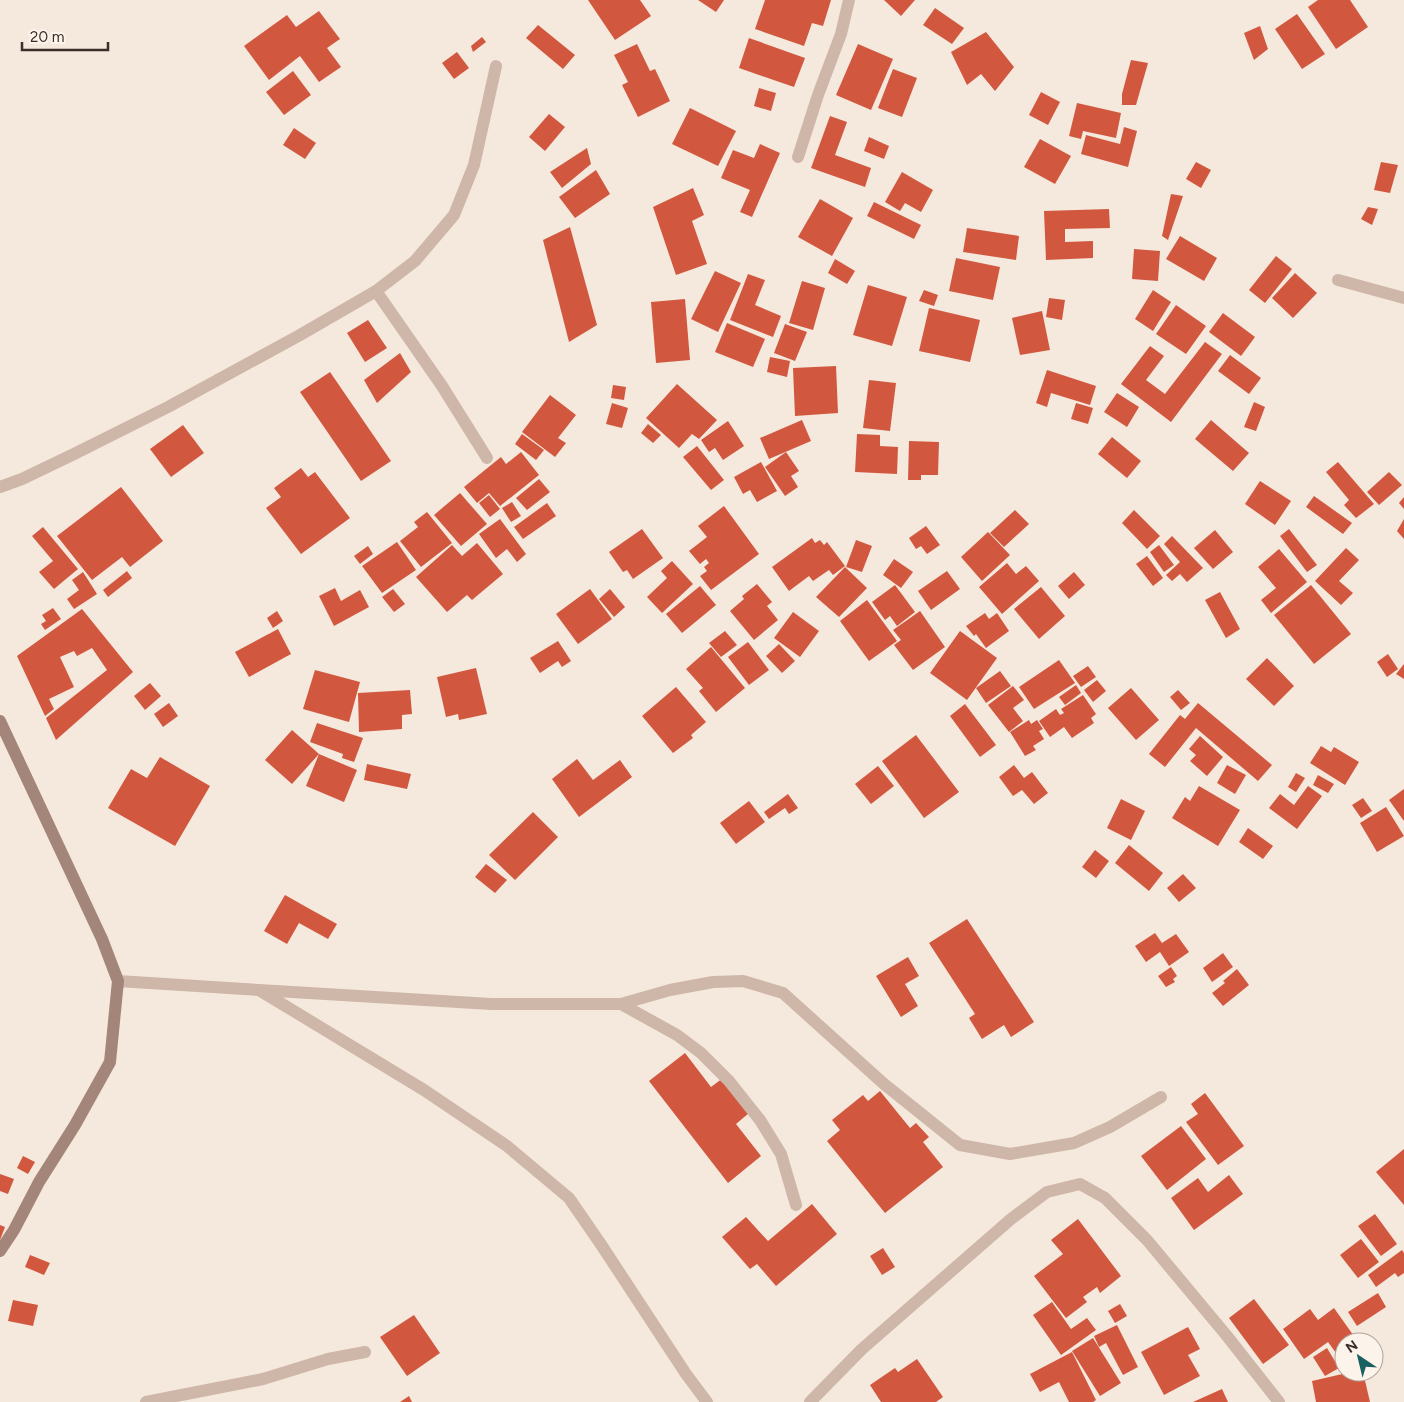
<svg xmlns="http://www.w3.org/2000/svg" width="1404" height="1402" font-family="Figtree,sans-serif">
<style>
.building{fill:#d1583f}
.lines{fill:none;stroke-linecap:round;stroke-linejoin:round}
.street{stroke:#ceb7a8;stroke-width:12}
.secondary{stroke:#a38579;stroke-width:12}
</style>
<rect width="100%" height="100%" fill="#f5e8dd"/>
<g class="building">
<polygon points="588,0 640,0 651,16 615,40"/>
<polygon points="698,0 724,0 716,12"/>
<polygon points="765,0 831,0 823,26 812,23 804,46 755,29"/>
<polygon points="884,0 915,0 901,16"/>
<polygon points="1318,0 1350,0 1368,27 1336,49 1308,7"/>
<polygon points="935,8 964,28 952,44 923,25"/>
<polygon points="319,11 340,39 327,48 341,67 319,82 300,56 269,80 244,46 287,15 296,27"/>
<polygon points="1297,14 1325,54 1302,69 1275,29"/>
<polygon points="538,25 575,55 563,69 526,38"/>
<polygon points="1260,26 1268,49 1254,60 1244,33"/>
<polygon points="986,32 1014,67 995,91 981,74 967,85 951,52"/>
<polygon points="482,37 486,42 473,52 471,46"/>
<polygon points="749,38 805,58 794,87 739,68"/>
<polygon points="637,44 650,71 655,69 670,101 638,117 622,85 628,82 614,55"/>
<polygon points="858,44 893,59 871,110 836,95"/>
<polygon points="457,52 469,68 454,79 442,63"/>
<polygon points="1131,60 1148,63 1136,105 1122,105 1122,94"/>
<polygon points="893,69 917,78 902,117 878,108"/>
<polygon points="293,71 311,95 284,115 266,92"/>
<polygon points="759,88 776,93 771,111 754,106"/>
<polygon points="1041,92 1060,102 1048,125 1029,115"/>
<polygon points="1077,103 1121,113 1116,138 1083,131 1081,139 1069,136"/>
<polygon points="690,108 736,131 718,166 672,144"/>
<polygon points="549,114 565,127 545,151 529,137"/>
<polygon points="830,116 847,122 835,155 871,168 865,187 811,168"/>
<polygon points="1124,127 1137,131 1128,167 1081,154 1086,135 1120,144"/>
<polygon points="294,128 316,143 305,159 283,145"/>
<polygon points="869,137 889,146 884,159 864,151"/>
<polygon points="1040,139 1071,156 1055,184 1024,167"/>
<polygon points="760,144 780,153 752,217 740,212 750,190 721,178 733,150 754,158"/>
<polygon points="587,148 591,164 562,188 550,172"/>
<polygon points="1196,162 1211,170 1201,188 1186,179"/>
<polygon points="1381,162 1398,165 1390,193 1374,190"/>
<polygon points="596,170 610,194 575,218 559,197"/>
<polygon points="902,172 933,190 921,212 905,203 900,211 885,202"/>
<polygon points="693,188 704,215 692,221 707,264 676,275 653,207"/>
<polygon points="1171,194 1183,196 1168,240 1162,236"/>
<polygon points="820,199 853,218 832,256 798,237"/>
<polygon points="874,202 921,225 914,239 867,216"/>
<polygon points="1368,207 1378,209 1372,225 1361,219"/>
<polygon points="1109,209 1110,228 1065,229 1065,242 1093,241 1093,258 1046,260 1044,211"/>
<polygon points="570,227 597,325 569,342 543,240"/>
<polygon points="967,228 1019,236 1016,260 963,252"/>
<polygon points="1180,236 1217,258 1204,281 1166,259"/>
<polygon points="1134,249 1160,251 1158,281 1132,279"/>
<polygon points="1276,256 1292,269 1265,303 1249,290"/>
<polygon points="956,258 1000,267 993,300 949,291"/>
<polygon points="835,259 855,271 847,284 828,273"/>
<polygon points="715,271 741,283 718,332 691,319"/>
<polygon points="1295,273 1317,293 1293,318 1272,298"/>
<polygon points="748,274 765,280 755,305 781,316 773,337 730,320"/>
<polygon points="802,281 825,288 813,330 789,323"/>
<polygon points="868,285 907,297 892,346 853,335"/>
<polygon points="924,290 938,295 934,306 919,301"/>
<polygon points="1153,290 1171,302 1153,331 1135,319"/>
<polygon points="1049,298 1065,300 1062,320 1046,317"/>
<polygon points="685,299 690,360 656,363 651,302"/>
<polygon points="1176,305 1206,326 1186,354 1156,334"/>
<polygon points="929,308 980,320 970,362 919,351"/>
<polygon points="1042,311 1050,350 1020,355 1012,318"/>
<polygon points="1223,313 1255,337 1241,356 1209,332"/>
<polygon points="368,320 387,348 365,362 347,333"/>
<polygon points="727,323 765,339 753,367 715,352"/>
<polygon points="785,324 807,332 795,361 774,353"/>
<polygon points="1205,342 1222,354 1171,422 1121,384 1150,346 1164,356 1146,380 1165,394"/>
<polygon points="400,353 411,372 377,403 364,380"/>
<polygon points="1230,355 1261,378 1249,394 1218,371"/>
<polygon points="770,357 790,361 787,377 767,372"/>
<polygon points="836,366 838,413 795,416 793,368"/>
<polygon points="1047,370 1096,386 1090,405 1051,393 1047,407 1036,403"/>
<polygon points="330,372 391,461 361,481 300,392"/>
<polygon points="869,380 896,383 890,431 863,428"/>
<polygon points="677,384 717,420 699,439 692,434 679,448 646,418"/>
<polygon points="613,385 626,387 624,400 611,398"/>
<polygon points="1117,393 1139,407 1127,427 1104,412"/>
<polygon points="550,395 576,415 558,438 566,443 555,457 522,432"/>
<polygon points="1254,402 1265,407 1256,431 1244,427"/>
<polygon points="612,403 628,408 622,428 606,424"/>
<polygon points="1076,403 1093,408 1088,424 1071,419"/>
<polygon points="802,420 811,441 769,459 760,438"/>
<polygon points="1211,420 1249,453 1233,471 1195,439"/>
<polygon points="728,421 744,446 723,460 715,448 709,452 701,440"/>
<polygon points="648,424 661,435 653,443 641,433"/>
<polygon points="183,425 204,453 171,477 150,449"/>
<polygon points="522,434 544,450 536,460 515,444"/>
<polygon points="857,434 880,435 880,446 898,447 897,474 855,472"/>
<polygon points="1112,437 1141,461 1127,478 1098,454"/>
<polygon points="909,441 939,442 938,475 921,475 921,480 908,480"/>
<polygon points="697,446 724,480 711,490 683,457"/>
<polygon points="521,452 539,475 500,506 489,493 477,503 464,487 501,457 506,464"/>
<polygon points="786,452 799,471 791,476 798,487 785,496 765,467"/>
<polygon points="761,462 777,491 757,502 750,490 743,494 734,477"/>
<polygon points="1338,462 1374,504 1356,518 1344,505 1349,500 1326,472"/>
<polygon points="301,468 308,477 315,472 350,518 301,554 266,508 281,497 274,488"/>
<polygon points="1389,472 1402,485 1379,505 1367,492"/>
<polygon points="539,479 550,492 527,510 516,498"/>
<polygon points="1260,481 1291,501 1275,525 1245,504"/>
<polygon points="121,487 163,541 130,567 122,557 92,580 57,536"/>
<polygon points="460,493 487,524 461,546 434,515"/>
<polygon points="489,495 500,509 490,517 479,503"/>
<polygon points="1314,496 1352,523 1343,534 1306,507"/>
<polygon points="1404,497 1404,509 1399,503"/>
<polygon points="512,502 521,516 511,522 502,508"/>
<polygon points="547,503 556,516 523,539 514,527"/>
<polygon points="724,506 759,554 711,590 700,576 707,571 704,567 709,563 706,559 700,564 689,551 707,537 698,526"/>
<polygon points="1015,510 1029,524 1004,547 990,533"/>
<polygon points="1134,510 1160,536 1147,549 1122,523"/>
<polygon points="427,512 452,543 421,567 400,541 418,527 414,522"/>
<polygon points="500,519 526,554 517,562 507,549 496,558 479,534"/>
<polygon points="1404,519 1404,539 1397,531"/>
<polygon points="926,526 940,545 927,554 921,546 916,549 909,538"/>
<polygon points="43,527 78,569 54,589 39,572 53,561 32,536"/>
<polygon points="642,529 663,558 633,579 627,570 623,572 609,552"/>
<polygon points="1289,529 1317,565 1307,572 1280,536"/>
<polygon points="1215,530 1233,552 1213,569 1194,548"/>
<polygon points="988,532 1010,555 982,581 961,557"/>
<polygon points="1172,536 1203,568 1187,582 1180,574 1172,581 1166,575 1180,562 1164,544"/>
<polygon points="812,538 815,543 820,540 824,545 827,542 845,566 833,575 829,570 813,581 809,576 789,591 772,567"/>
<polygon points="856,540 872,546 862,572 846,567"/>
<polygon points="397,542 416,570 382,593 362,566"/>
<polygon points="477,543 503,574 472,600 467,595 447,612 416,577 452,545 462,556"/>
<polygon points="1159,545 1174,565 1164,572 1150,552"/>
<polygon points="368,546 373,554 360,564 354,556"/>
<polygon points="1346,548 1359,560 1339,581 1353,593 1341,605 1315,581"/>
<polygon points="1279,549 1307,582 1271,613 1261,600 1276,588 1258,567"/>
<polygon points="1147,556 1163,578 1153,586 1136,564"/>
<polygon points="894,559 913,572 901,588 883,575"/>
<polygon points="672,561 693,584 662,613 647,597 667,578 661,571"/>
<polygon points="1007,563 1016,574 1026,566 1039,581 1002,614 979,587"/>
<polygon points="845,567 867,588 839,617 816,597"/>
<polygon points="127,571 132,578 108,597 103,590"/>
<polygon points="947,571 960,589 931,610 918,591"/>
<polygon points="83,572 97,594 74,609 67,599 79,590 72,580"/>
<polygon points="1074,572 1085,585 1069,599 1058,586"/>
<polygon points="757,584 772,602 767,606 778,620 754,640 730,611 744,599 742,596"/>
<polygon points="895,585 915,612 897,626 890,616 885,620 872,602"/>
<polygon points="1311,585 1351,634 1314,664 1274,615"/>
<polygon points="700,586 716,605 682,633 666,614"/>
<polygon points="1041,587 1065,616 1039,639 1014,609"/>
<polygon points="335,588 341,601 360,590 369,607 334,626 319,596"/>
<polygon points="393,589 405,604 394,612 382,597"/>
<polygon points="590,589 612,619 578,644 556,614"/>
<polygon points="610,589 625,607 614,617 599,599"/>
<polygon points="1220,592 1240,629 1226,638 1205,600"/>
<polygon points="867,600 897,641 869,661 840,621"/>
<polygon points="53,608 61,619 45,630 41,624 46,621 42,615"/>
<polygon points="82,609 133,672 56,740 46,718 107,670 92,648 77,656 74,651 60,657 74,687 49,699 54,709 45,716 17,656"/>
<polygon points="277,611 283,621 273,628 267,618"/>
<polygon points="920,611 945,647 913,670 894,645 901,640 893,630"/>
<polygon points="793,612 819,631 800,657 774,638"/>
<polygon points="985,613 989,619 997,613 1009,631 986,648 976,634 974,636 966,626"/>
<polygon points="278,629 291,654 249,677 235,652"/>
<polygon points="725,631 737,645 721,657 709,643"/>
<polygon points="960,631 997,658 967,700 930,673"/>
<polygon points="558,641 571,661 562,667 558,661 540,673 530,658"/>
<polygon points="748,642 769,670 749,685 728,657"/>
<polygon points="779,644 795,661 782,673 766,656"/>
<polygon points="711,647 745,688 716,712 699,691 703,688 686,669"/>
<polygon points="1388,654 1398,669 1387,677 1377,662"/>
<polygon points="1267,658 1294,686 1274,706 1246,679"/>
<polygon points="1059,660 1075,683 1034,709 1019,687"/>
<polygon points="1404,664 1404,679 1396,674"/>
<polygon points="1088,666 1096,677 1081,687 1073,676"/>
<polygon points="476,668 487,714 459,720 458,714 446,717 437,677"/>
<polygon points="315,670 360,682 349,722 303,709"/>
<polygon points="1000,671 1011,686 986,703 976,688"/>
<polygon points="1097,680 1106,691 1093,702 1084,690"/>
<polygon points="150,683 161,696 145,710 134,696"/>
<polygon points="1076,685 1081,693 1065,705 1059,697"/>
<polygon points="1013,686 1024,700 1013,708 1023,721 1009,732 988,705"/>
<polygon points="676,687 706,722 691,735 693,738 673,753 642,716"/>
<polygon points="1131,688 1159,720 1136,740 1108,708"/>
<polygon points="410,690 412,714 402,715 402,729 359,732 358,693"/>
<polygon points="1178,690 1190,703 1181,710 1170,697"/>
<polygon points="1083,695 1096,714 1091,718 1094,723 1072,738 1064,727 1050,737 1039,721 1056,709 1060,715 1064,713 1061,709"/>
<polygon points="169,703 178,716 163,727 154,714"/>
<polygon points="1198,703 1272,765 1258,781 1196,728 1165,767 1149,754 1180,715 1185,719"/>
<polygon points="965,704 996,745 980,757 950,716"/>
<polygon points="1029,720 1031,724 1037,720 1043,729 1039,731 1044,739 1033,746 1036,750 1025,756 1010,732"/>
<polygon points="317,723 363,738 354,762 342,758 343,754 310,742"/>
<polygon points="292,730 319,754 357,770 344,802 306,786 319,754 292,784 265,760"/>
<polygon points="916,735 959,792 924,818 882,761"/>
<polygon points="1200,736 1223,757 1207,776 1190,761 1196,755 1189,749"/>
<polygon points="1321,746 1331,752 1334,747 1359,762 1345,785 1310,763"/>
<polygon points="160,757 210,786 175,846 108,808 131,769 147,778"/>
<polygon points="577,759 593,780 620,760 632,777 579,817 552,779"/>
<polygon points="367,764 411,774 407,789 364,780"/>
<polygon points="1014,765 1024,778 1032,772 1048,793 1034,804 1022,790 1013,796 999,777"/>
<polygon points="1227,765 1246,775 1235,794 1217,783"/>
<polygon points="878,766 894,786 871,804 855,784"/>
<polygon points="1296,773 1305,778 1296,792 1288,787"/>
<polygon points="1318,775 1334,784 1328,793 1313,785"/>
<polygon points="1199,786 1240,810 1218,846 1172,818 1185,797 1190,801"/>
<polygon points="1308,786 1322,796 1297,829 1269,808 1280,794 1294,805"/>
<polygon points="1404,789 1404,821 1389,800"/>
<polygon points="788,794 798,808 789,814 785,808 769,819 764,812"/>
<polygon points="1363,798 1372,811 1361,818 1352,805"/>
<polygon points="1121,799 1145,811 1131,840 1107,828"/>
<polygon points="749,801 765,822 736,844 720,823"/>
<polygon points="1386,807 1404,836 1377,852 1360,823"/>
<polygon points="533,812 558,837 515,880 489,855"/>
<polygon points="1248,828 1273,846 1263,859 1239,842"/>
<polygon points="1129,845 1163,873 1149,891 1115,863"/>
<polygon points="1095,850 1109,861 1096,878 1082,867"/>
<polygon points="486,864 507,880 495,893 475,877"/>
<polygon points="1183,874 1196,888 1179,902 1167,888"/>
<polygon points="285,895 308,908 302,919 308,908 337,924 328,939 299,923 287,944 264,931"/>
<polygon points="967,919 1034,1022 1011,1037 1004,1025 982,1039 969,1018 975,1014 929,943"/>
<polygon points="1155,933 1162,943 1176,934 1189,952 1169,966 1160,952 1146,962 1135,946"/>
<polygon points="1223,953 1233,967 1212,982 1203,968"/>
<polygon points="908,957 919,976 905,984 918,1006 901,1017 876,976"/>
<polygon points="1171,967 1177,976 1173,979 1175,982 1166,987 1158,976"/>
<polygon points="1237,969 1249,985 1223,1006 1212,993 1225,983 1223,981"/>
<polygon points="685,1053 711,1087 723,1078 749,1113 736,1124 761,1156 728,1183 649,1081"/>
<polygon points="880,1091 910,1128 916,1123 929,1137 923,1142 943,1167 885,1213 827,1141 840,1130 832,1120 863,1095 868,1101"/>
<polygon points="1205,1093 1244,1146 1218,1165 1186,1122 1198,1114 1191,1104"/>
<polygon points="1181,1126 1206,1159 1167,1190 1141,1156"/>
<polygon points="1404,1149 1404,1205 1376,1172"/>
<polygon points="23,1156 35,1162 28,1174 17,1168"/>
<polygon points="0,1174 14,1179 8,1194 0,1191"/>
<polygon points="1229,1175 1243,1194 1194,1230 1171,1198 1198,1178 1208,1192"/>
<polygon points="812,1204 837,1234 776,1286 757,1264 750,1269 722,1237 746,1217 768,1241"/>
<polygon points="1375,1214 1397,1244 1381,1256 1358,1226"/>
<polygon points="1078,1219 1121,1276 1100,1293 1097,1287 1083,1297 1087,1302 1066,1318 1034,1276 1063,1254 1051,1240"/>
<polygon points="0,1225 5,1227 0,1240"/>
<polygon points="1361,1239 1379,1262 1358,1278 1340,1255"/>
<polygon points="883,1248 895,1267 882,1275 870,1256"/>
<polygon points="1402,1250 1404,1253 1404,1273 1398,1277 1395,1273 1376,1287 1368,1275"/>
<polygon points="30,1255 50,1263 44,1275 25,1267"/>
<polygon points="1378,1293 1386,1307 1357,1326 1348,1312"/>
<polygon points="1254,1299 1289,1345 1263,1364 1229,1318"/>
<polygon points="13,1300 38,1305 33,1326 8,1321"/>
<polygon points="1052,1302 1071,1329 1087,1318 1096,1330 1061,1355 1033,1315"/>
<polygon points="1120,1304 1127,1316 1115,1323 1108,1311"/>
<polygon points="1334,1308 1356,1339 1351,1342 1344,1342 1344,1347 1336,1353 1328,1342 1304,1359 1283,1329 1310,1309 1318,1320"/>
<polygon points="414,1315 440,1353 407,1376 380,1337"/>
<polygon points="1117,1325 1138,1367 1123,1375 1106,1343 1099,1347 1094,1336"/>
<polygon points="1188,1327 1200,1349 1188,1355 1200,1376 1164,1395 1141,1352"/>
<polygon points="1093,1338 1121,1383 1100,1396 1072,1351"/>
<polygon points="1327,1348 1339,1368 1325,1376 1313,1357"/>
<polygon points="1072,1352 1096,1400 1093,1402 1069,1402 1059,1382 1040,1392 1030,1374"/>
<polygon points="917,1359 943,1397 936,1402 881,1402 870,1385 895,1368 898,1372"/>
<polygon points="1351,1372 1363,1372 1370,1402 1316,1402 1312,1381"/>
<polygon points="1222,1389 1228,1402 1193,1402"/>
<polygon points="409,1396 412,1402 400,1402"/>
</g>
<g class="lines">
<g class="street">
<polyline points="798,157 818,95 841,34 849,0"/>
<polyline points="1338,280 1404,298"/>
<polyline points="376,291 442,386 487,458"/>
<polyline points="0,487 22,479 74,454 168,407 300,335 376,291 415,261 454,215 474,165 496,66"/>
<polyline points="118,981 259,990 424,1090 507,1146 569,1198 602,1246 686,1374 707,1402"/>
<polyline points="259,990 491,1004 621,1004 670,990 713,982 743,981 783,993 884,1084 960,1145 1010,1154 1074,1143 1110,1127 1161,1097"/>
<polyline points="621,1004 677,1035 701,1053 729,1081 760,1120 781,1154 796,1205"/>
<polyline points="146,1402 263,1379 328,1359 365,1352"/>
<polyline points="810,1402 862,1349 1011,1219 1047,1192 1080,1184 1105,1198 1147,1240 1227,1336 1279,1402"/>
</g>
<polyline class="secondary" points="0,721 102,939 118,981 110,1062 75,1125 39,1182 14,1230 0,1251"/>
</g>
<g transform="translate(1359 1357) rotate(325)"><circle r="24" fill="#fcf3eb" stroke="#afa49d"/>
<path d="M0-4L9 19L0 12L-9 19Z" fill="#1a6060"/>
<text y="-8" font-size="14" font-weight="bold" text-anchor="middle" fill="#3b2d29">N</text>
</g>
<path d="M22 42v8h86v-8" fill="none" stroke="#3b2d29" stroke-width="2.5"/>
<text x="30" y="42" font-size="15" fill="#3b2d29" stroke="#fcf3eb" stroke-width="4" paint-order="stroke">20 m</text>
</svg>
